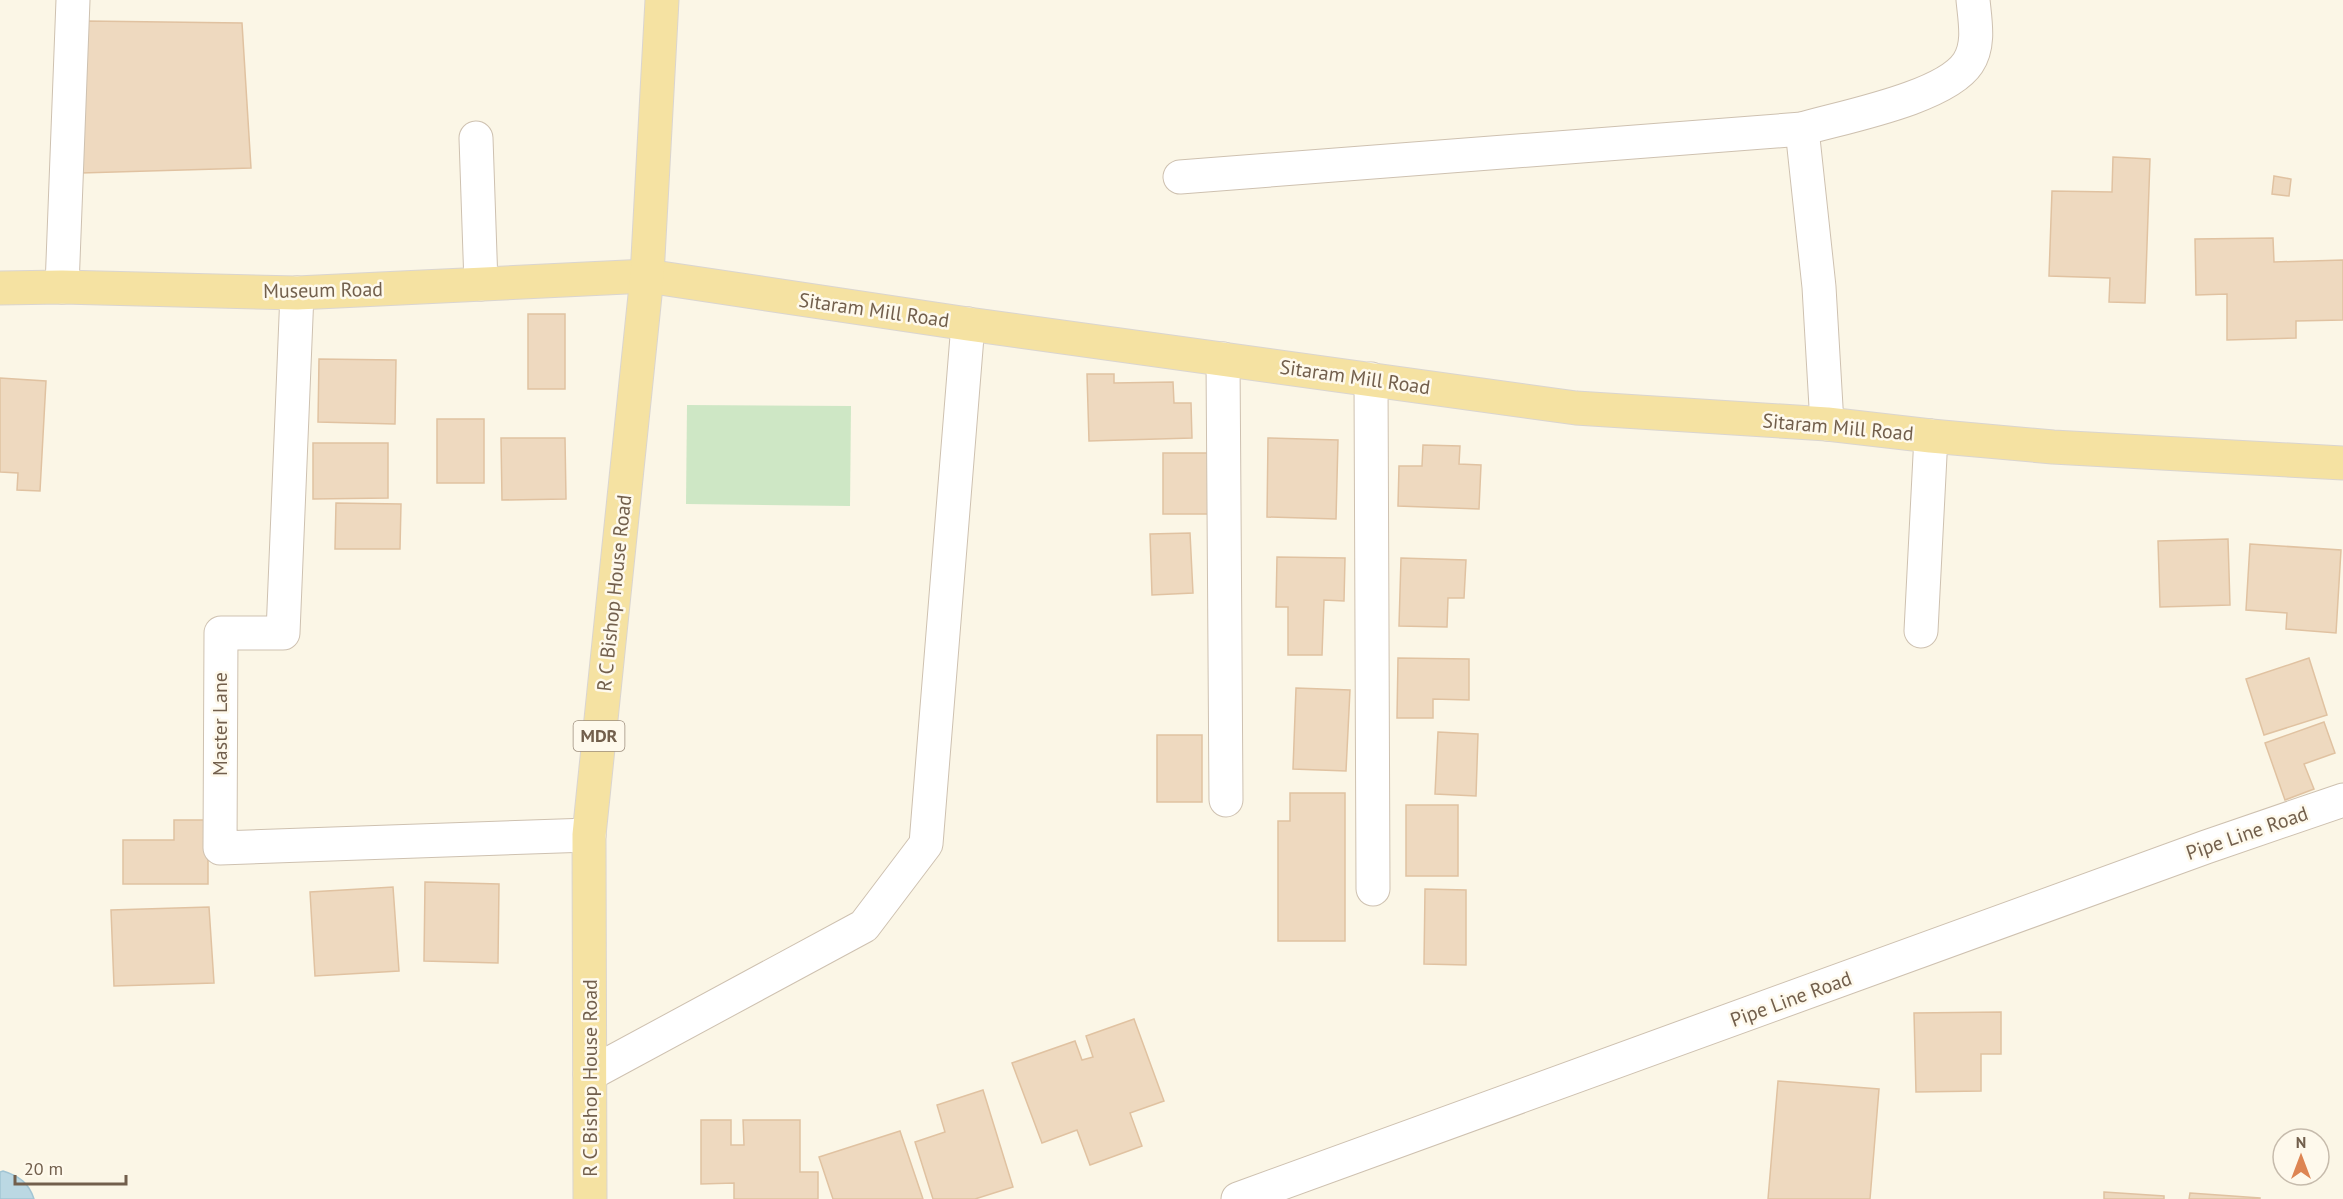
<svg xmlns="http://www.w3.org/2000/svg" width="2343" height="1199" font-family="'PT Sans',sans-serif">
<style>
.green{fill:#cee7c5}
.water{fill:#bbd8e3;stroke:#a2c5d4;stroke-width:1.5}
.building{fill:#eed9bf;stroke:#e0c2a1;stroke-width:1.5}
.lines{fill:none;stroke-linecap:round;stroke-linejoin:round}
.minor-casing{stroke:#cec1b0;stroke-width:35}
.major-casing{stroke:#dad5d0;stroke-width:35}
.minor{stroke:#fff;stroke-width:33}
.major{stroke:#f5e2a2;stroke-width:33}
.labels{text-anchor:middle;stroke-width:5;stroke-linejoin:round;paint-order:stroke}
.shield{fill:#fef9ec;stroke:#9c8d7c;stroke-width:1.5}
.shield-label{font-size:18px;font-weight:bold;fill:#725f4c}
.street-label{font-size:20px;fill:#725f4c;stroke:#fef9ec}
</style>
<rect width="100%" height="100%" fill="#fbf6e6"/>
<polygon class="green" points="687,405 851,406 850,506 686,504"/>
<path class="water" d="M3 1171C19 1176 29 1183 34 1199H0V1172Z"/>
<g class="building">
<polygon points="86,21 242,23 251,168 81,173"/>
<polygon points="2113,157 2150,159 2145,303 2109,302 2110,278 2049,276 2052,191 2112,192"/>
<polygon points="2274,176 2291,179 2289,196 2272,194"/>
<polygon points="2273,238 2274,262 2343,260 2343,320 2296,321 2296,338 2227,340 2227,294 2196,295 2195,239"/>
<rect x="528" y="314" width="37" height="75"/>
<polygon points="319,359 396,360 395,424 318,422"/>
<polygon points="1087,374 1114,374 1114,383 1173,382 1174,403 1191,403 1192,438 1089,441"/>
<polygon points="0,378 46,381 40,491 17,490 18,473 0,472"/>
<rect x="437" y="419" width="47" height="64"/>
<polygon points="501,438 565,438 566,499 502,500"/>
<polygon points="1268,438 1338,440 1336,519 1267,517"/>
<polygon points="313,443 388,443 388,498 313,499"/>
<polygon points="1423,445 1460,446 1459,464 1481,465 1479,509 1398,506 1399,466 1422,466"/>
<rect x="1163" y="453" width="48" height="61"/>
<polygon points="336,503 401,504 400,549 335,549"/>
<polygon points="1190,533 1193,593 1152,595 1150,534"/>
<polygon points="2228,539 2230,605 2160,607 2158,541"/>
<polygon points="2250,544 2341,550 2336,633 2286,629 2287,613 2246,610"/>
<polygon points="1277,557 1345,558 1344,601 1324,600 1322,655 1288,655 1288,607 1276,607"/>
<polygon points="1401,558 1466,560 1464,598 1448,598 1447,627 1399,626"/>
<polygon points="1398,658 1469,659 1469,700 1433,699 1433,718 1397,718"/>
<polygon points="2309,658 2327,715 2264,735 2246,679"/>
<polygon points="1296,688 1350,690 1346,771 1293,769"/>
<polygon points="2324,722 2335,753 2304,764 2314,789 2285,800 2265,743"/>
<polygon points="1438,732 1478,734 1476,796 1435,794"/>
<rect x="1157" y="735" width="45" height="67"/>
<polygon points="1290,793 1345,793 1345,941 1278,941 1278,821 1290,821"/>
<rect x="1406" y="805" width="52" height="71"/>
<polygon points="174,820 208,820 208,884 123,884 123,840 174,840"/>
<polygon points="425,882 499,884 498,963 424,961"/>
<polygon points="393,887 399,971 315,976 310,892"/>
<polygon points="1425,889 1466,890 1466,965 1424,964"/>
<polygon points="209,907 214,983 114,986 111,910"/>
<polygon points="2001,1012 2001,1054 1981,1054 1981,1091 1916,1092 1914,1013"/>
<polygon points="1134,1019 1164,1101 1130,1113 1142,1146 1090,1165 1077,1130 1042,1143 1012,1063 1075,1041 1082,1060 1093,1057 1086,1036"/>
<polygon points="1778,1081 1879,1089 1870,1199 1768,1199"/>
<polygon points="983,1090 1013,1187 975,1199 933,1199 915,1142 945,1132 937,1105"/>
<polygon points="701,1120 731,1120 731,1145 744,1145 743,1120 800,1120 800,1172 818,1172 818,1199 734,1199 734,1183 701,1184"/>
<polygon points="900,1131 923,1199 833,1199 819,1157"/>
<polygon points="2104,1192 2164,1196 2164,1199 2104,1199"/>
<polygon points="2190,1193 2260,1198 2260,1199 2189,1199"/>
</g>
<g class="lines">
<g class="minor-casing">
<g id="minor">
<polyline points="476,138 481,284"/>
<polyline points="1180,177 1802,129"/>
<polyline points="62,287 73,0"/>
<polyline points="297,293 283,633 221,633 220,848 589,835"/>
<polyline points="1223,359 1226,800"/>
<polyline points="1371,379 1373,889"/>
<path d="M1827 424 1819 287 1802 129C1843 117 1945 98 1968 63 1980 45 1975 21 1973 0"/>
<polyline points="1921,631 1931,436"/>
<polyline points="590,1074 864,926 926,844 968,324"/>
<polyline points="1238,1199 2206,847 2343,800"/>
</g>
</g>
<g class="major-casing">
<g id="major">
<polyline points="0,288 62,287 297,293 647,276 968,324 1576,408 1827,424 1931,436 2053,447 2343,463"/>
<polyline points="590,1199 589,835 647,276 662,0"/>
</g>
</g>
<use href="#minor" class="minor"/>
<use href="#major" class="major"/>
</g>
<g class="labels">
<rect class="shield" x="573.5" y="721" width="51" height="30" rx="4.5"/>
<g class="shield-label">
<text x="599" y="742">MDR</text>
</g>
<g class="street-label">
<text transform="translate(323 290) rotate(-1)" y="7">Museum Road</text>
<text transform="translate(874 310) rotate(8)" y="7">Sitaram Mill Road</text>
<text transform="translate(1355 377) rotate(8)" y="7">Sitaram Mill Road</text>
<text transform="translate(1838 427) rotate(5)" y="7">Sitaram Mill Road</text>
<text transform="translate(614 593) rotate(-84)" y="7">R C Bishop House Road</text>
<text transform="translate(220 724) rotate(-90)" y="7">Master Lane</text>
<text transform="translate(2247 833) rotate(-19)" y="7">Pipe Line Road</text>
<text transform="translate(1791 999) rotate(-20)" y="7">Pipe Line Road</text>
<text transform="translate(590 1078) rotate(-90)" y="7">R C Bishop House Road</text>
</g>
</g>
<g transform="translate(2301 1157)"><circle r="28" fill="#fef9ec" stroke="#c6bbac" stroke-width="1.5"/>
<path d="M0-4.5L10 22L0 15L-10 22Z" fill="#dd8553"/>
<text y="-9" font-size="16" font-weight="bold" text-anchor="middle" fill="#725f4c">N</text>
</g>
<path d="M15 1175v9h111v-9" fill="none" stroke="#725f4c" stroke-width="3"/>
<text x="24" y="1175" font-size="18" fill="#725f4c" stroke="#fef9ec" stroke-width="4.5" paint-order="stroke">20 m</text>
</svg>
